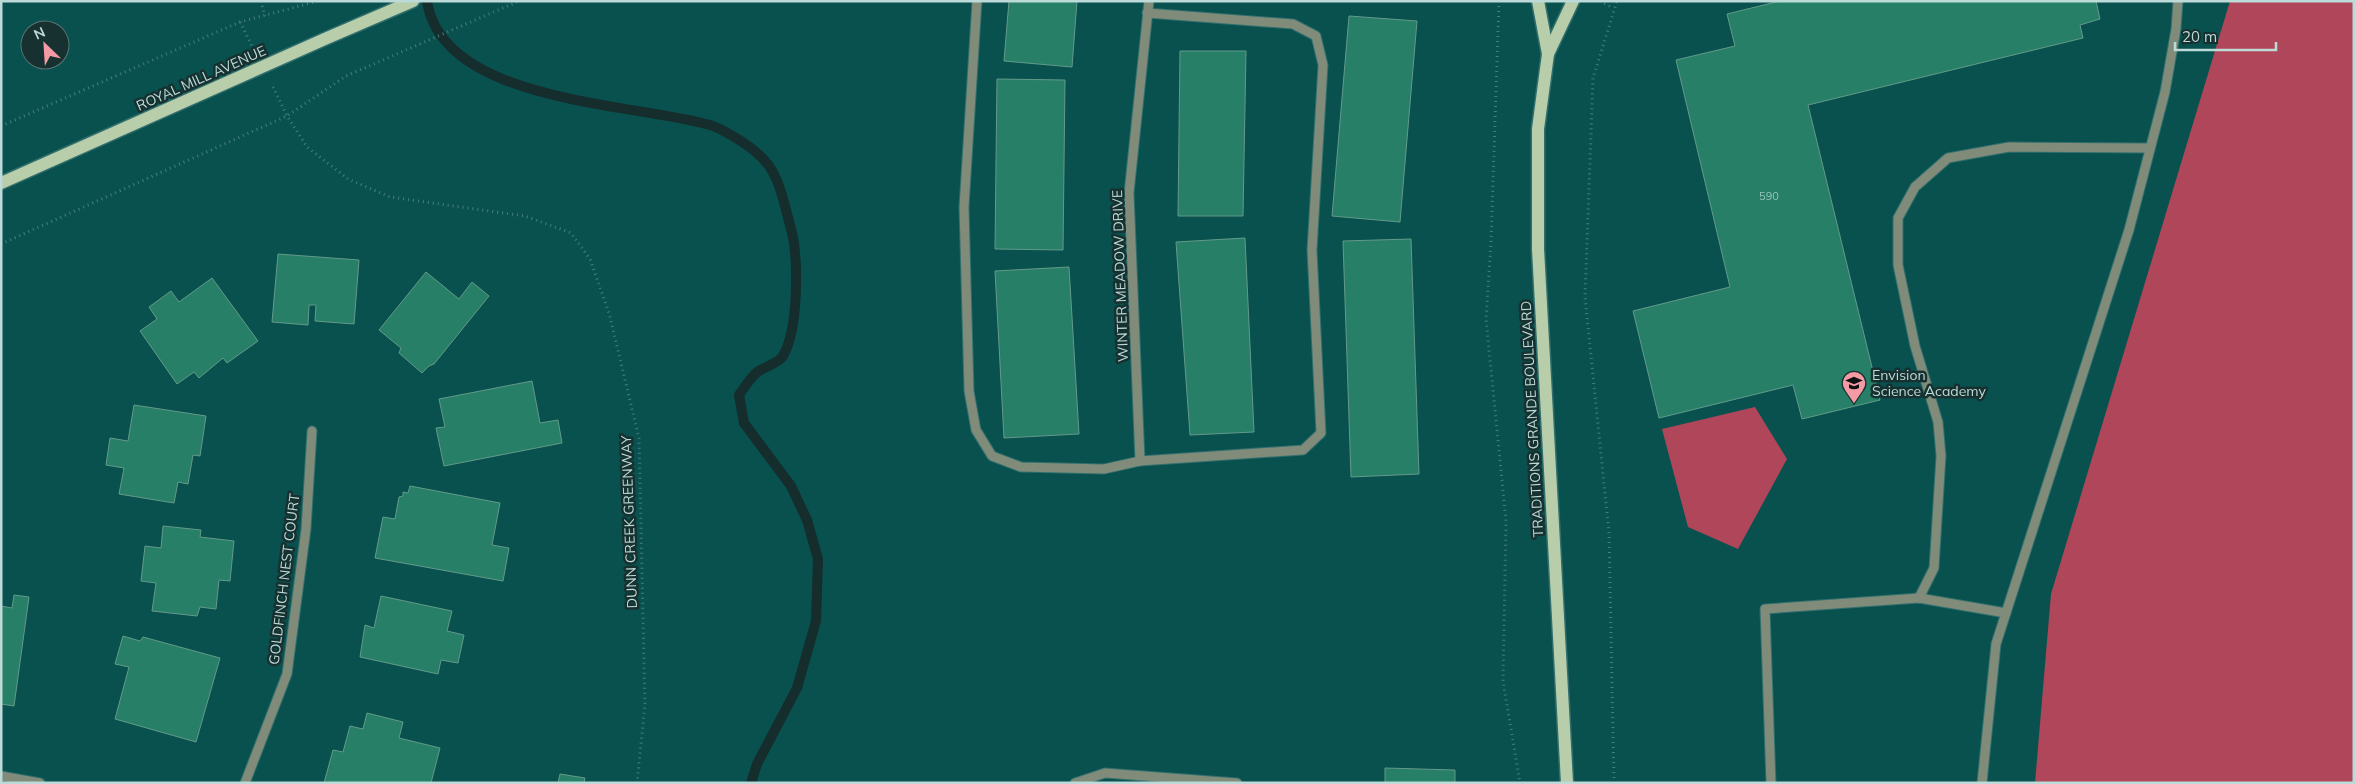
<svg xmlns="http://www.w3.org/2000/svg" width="2355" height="784" font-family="Mulish,sans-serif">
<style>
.green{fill:#b04659}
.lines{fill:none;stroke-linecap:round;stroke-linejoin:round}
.stream{stroke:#152d2c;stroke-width:10}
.building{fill:#277f68;stroke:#639a89}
.minor-casing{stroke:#306f6d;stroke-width:11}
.major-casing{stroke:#306f6d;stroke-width:15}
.path{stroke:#457f7d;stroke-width:3;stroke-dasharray:1 4;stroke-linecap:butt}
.minor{stroke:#808b79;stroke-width:9}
.major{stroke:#b8cda9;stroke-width:12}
.labels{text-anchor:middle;stroke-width:5;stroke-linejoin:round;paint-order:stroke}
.number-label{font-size:11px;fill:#97c3bc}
.street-label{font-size:14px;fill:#bcdad8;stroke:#173130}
.poi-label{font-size:14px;fill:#bcdad8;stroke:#173130;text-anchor:start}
</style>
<rect width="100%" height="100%" fill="#09514f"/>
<g class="green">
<polygon points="2230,1 2354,1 2354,783 2035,783 2051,594"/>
<polygon points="1755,407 1787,459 1738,549 1688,527 1662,429"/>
</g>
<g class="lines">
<path class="stream" d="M427 1C442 103 634 103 710 125 721 128 749 145 758 154 779 171 783 200 790 225 799 255 799 328 783 356 778 364 762 367 755 374 749 380 744 388 739 395L744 423 791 486 807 520 818 559 816 621 797 688 757 764 751 783"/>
</g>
<g class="building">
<polygon points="1009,1 1077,1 1072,67 1004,61"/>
<polygon points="1780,1 2096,1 2100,19 2080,25 2083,38 1808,105 1880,400 1802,419 1793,385 1659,418 1633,311 1730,287 1676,60 1735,46 1727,14"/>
<polygon points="1349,16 1417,21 1400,222 1332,216"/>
<polygon points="1180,51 1246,51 1243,216 1178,216"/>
<polygon points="997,79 1065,80 1063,250 995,249"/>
<polygon points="1245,238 1254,432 1190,435 1176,242"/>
<polygon points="1411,239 1419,474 1351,477 1343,241"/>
<polygon points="278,254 359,260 354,324 315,321 316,305 309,305 308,325 272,322"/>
<polygon points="1069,267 1079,434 1004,438 995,271"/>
<polygon points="426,272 459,299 472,282 489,296 434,364 429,366 422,373 399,353 401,348 379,330"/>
<polygon points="212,278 258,341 227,363 223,358 199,378 194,372 177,384 140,331 157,319 149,307 171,291 179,302"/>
<polygon points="532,381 540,423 558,420 562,443 444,466 436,428 445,427 439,399"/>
<polygon points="134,405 206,416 200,456 193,455 188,484 178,482 174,503 119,494 124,468 106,465 110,438 128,441"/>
<polygon points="410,486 500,503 492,545 509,548 503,581 375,558 383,517 395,519 399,497 403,496 403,492 408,493"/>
<polygon points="163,526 201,530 200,537 234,541 230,581 219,580 216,609 200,607 197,616 152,611 156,583 141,581 145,546 161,548"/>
<polygon points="14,595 29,597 14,706 1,704 1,606 12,608"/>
<polygon points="381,596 452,611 447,631 464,635 458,663 441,660 438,674 360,657 365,625 374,628"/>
<polygon points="123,636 140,641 143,637 220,658 196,742 115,719 129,667 115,664"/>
<polygon points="367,713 403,722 399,738 440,748 431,783 324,783 333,750 343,752 350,726 363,729"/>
<polygon points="1385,768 1455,770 1455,783 1385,783"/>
<polygon points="560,774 585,778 584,783 558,783"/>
</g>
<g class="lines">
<g class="minor-casing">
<g id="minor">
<polyline points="977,1 964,207 969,391 976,430 992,456 1021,467 1104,469 1140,461 1303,450 1321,433 1312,250 1323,65 1316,36 1293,24 1147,13"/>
<polyline points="1140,461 1129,193 1149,1"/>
<polyline points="1919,598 1934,568 1941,456 1938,422 1915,346 1898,265 1898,218 1915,187 1948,158 2009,147 2149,148"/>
<polyline points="1,776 40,783"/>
<polyline points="245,783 287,674 306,529 312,431"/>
<polyline points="1075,783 1105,773 1237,783"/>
<polyline points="1771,783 1765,609 1919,598 2006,613"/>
<polyline points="1982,783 1996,644 2129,230 2165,92 2176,29 2178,1"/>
</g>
</g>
<g class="major-casing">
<g id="major">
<polyline points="1538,1 1548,54 1538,129 1538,249 1567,783"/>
<polyline points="1548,54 1573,1"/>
<polyline points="1,183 327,38 413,1"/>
</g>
</g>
<g class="path">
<polyline points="261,1 265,16"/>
<polyline points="1499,1 1491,243 1486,319 1506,521 1503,681 1520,783"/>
<polyline points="1600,1 1613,8"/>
<polyline points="240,22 252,46"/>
<polyline points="273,87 287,116 307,147 348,179 390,197 525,216 571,233 590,259 609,313 639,438 645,705 637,783"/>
<polyline points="1,126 240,22 318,1"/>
<polyline points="1,244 287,116 346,76 519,1"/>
<polyline points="1614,783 1609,533 1585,297 1593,78 1617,1"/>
</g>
<use href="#minor" class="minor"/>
<use href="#major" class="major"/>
</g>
<defs>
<g id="school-pin" transform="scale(1.25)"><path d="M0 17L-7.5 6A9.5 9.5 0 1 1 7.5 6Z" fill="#f49aa5" stroke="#173130"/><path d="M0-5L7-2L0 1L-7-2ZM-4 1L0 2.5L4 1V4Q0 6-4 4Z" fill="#111"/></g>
</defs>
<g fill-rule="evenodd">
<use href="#school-pin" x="1854" y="383"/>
</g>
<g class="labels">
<g class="number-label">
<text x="1769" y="200">590</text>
</g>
<g class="street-label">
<text transform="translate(201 78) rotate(-24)" y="5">ROYAL MILL AVENUE</text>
<text transform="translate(1120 276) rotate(-92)" y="5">WINTER MEADOW DRIVE</text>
<text transform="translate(1532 419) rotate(-93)" y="5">TRADITIONS GRANDE BOULEVARD</text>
<text transform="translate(629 522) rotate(-92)" y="5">DUNN CREEK GREENWAY</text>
<text transform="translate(284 579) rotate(-83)" y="5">GOLDFINCH NEST COURT</text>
</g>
<g class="poi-label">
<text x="1872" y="380">Envision<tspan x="1872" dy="16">Science Academy</tspan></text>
</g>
</g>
<rect width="2355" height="784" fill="none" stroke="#bcdad8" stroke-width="5"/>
<g transform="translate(45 45) rotate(335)"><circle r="24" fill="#173130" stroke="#597573"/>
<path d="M0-4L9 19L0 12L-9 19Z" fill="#f49aa5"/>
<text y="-8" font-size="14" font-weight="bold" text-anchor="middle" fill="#bcdad8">N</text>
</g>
<path d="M2175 42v8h101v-8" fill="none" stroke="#bcdad8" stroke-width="2.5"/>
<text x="2182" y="42" font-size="15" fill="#bcdad8" stroke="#173130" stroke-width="4" paint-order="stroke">20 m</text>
</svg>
